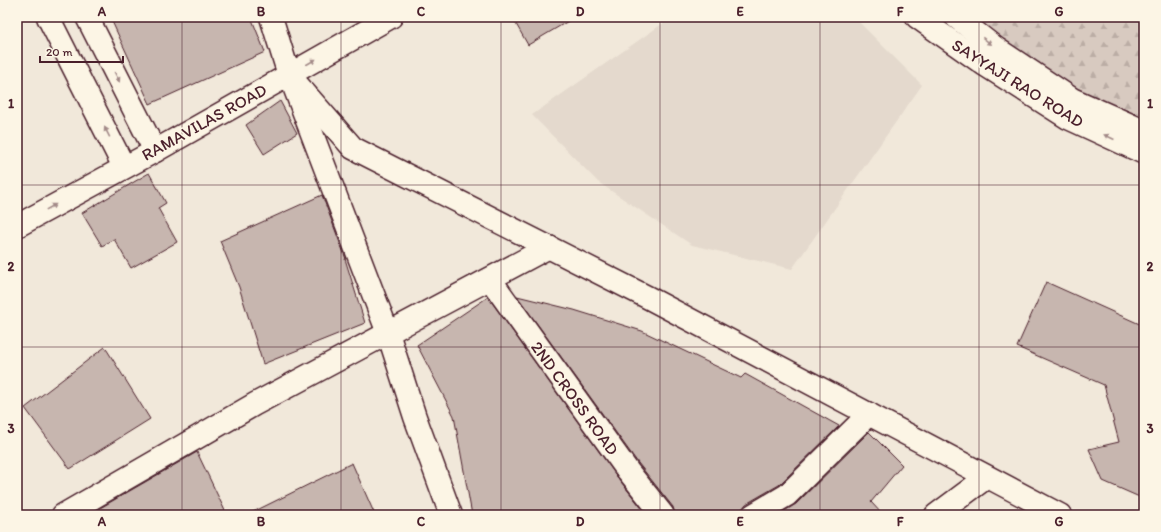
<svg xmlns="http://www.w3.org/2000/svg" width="1161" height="532" font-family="Itim,sans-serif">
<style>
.built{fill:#e4d9cd}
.forest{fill:url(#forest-firs);stroke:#917476}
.building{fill:#c7b6af;stroke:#4a1f2b}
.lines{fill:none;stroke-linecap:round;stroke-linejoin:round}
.minor-casing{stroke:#4a1f2b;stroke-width:25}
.tertiary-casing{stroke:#4a1f2b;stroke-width:25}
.secondary-casing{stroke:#4a1f2b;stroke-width:25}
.minor{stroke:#fcf5e5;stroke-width:22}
.tertiary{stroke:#fcf5e5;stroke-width:22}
.secondary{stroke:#fcf5e5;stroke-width:22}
.oneway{fill:#a38a88}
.grid{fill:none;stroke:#4a1f2b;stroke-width:1;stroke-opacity:0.55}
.labels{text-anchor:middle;stroke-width:3;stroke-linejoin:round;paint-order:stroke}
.street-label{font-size:17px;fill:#4a1f2b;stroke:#fcf5e5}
.neatline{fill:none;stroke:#4a1f2b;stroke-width:1.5}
.grid-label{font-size:13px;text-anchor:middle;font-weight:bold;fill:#4a1f2b}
</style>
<defs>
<pattern id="forest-firs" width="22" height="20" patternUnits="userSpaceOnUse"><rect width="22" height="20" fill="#d8cac0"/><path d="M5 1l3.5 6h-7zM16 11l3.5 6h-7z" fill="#bbada5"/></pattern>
</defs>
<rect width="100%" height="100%" fill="#f1e8da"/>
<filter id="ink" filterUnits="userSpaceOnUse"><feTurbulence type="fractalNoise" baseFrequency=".025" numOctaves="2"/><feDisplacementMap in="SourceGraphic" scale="8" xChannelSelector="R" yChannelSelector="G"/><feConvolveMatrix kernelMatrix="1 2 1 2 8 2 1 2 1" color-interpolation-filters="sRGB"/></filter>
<g filter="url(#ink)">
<polygon class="built" points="672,17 854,17 922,85 792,269 692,245 598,182 532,115"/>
<polygon class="forest" points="959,17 1144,17 1144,131"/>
<g class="building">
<polygon points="110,17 251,17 265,52 150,104"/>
<polygon points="512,17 575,17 528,45"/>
<polygon points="280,101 297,133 264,154 246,125"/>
<polygon points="149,173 166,203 158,208 177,242 131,268 114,239 102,246 82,213"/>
<polygon points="322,195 346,259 345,259 365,323 263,364 239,287 220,241"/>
<polygon points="1046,282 1144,326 1144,499 1103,481 1089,449 1119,442 1104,385 1017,347"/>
<polygon points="517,296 574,310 642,331 741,378 745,374 839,426 779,485 746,504 742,509 741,515 675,515 673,507 638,463"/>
<polygon points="488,297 618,478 647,515 472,515 454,416 417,345"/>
<polygon points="105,347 150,419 70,469 25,408"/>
<polygon points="869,432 902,465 871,502 883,515 778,515 796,504"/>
<polygon points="197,452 227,515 88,515"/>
<polygon points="352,463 375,515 247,515"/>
</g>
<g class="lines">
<g class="minor-casing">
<g id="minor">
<polyline points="48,17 124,167"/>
<polyline points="87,17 155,151"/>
<polyline points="289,75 353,148 647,297 1060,515"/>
<polyline points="295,89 388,333 415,417 451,515"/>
<polyline points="490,279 628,471 663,515"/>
<polyline points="63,515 255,404 549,247"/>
<polyline points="753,515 787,495 869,414"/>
<polyline points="936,515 987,477"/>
</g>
</g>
<g class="tertiary-casing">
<polyline id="tertiary" points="271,17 289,75"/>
</g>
<g class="secondary-casing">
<g id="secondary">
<polyline points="917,17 985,65 1068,118 1144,153"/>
<polyline points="956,17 997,49 1072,99 1144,131"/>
<polyline points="17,226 155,151 391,17"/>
</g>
</g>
<use href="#minor" class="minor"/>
<use href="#tertiary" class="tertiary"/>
<use href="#secondary" class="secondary"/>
</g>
<defs><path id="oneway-solid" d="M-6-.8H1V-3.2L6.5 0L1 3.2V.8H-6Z"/></defs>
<g class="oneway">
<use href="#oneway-solid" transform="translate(987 41) rotate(38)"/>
<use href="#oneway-solid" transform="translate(311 62) rotate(-30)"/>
<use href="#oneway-solid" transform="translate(117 77) rotate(63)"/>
<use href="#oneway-solid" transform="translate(107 132) rotate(-117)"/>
<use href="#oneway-solid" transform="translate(1109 137) rotate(-155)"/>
<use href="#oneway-solid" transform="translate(51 207) rotate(-29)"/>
</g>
</g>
<path class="grid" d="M182 17V515M341 17V515M501 17V515M660 17V515M820 17V515M979 17V515M17 185H1144M17 347H1144"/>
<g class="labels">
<g class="street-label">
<text transform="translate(1018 83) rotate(32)" y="6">SAYYAJI RAO ROAD</text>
<text transform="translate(204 122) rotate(-29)" y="6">RAMAVILAS ROAD</text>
<text transform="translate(575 398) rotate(54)" y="6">2ND CROSS ROAD</text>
</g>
</g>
<rect width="1161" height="532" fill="none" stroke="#fcf5e5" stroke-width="44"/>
<path d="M40 56v6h83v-6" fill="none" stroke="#4a1f2b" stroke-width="2"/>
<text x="46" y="56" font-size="12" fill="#4a1f2b" stroke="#fcf5e5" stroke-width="3" paint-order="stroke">20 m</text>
<rect x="22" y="22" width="1117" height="488" class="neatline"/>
<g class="grid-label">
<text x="102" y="16">A</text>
<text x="261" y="16">B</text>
<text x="421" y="16">C</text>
<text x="580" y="16">D</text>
<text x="740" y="16">E</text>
<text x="900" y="16">F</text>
<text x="1059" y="16">G</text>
<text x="11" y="108">1</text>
<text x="1150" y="108">1</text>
<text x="11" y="271">2</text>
<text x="1150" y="271">2</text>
<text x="11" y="433">3</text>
<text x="1150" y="433">3</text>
<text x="102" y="526">A</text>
<text x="261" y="526">B</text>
<text x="421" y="526">C</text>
<text x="580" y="526">D</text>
<text x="740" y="526">E</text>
<text x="900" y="526">F</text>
<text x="1059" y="526">G</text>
</g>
</svg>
